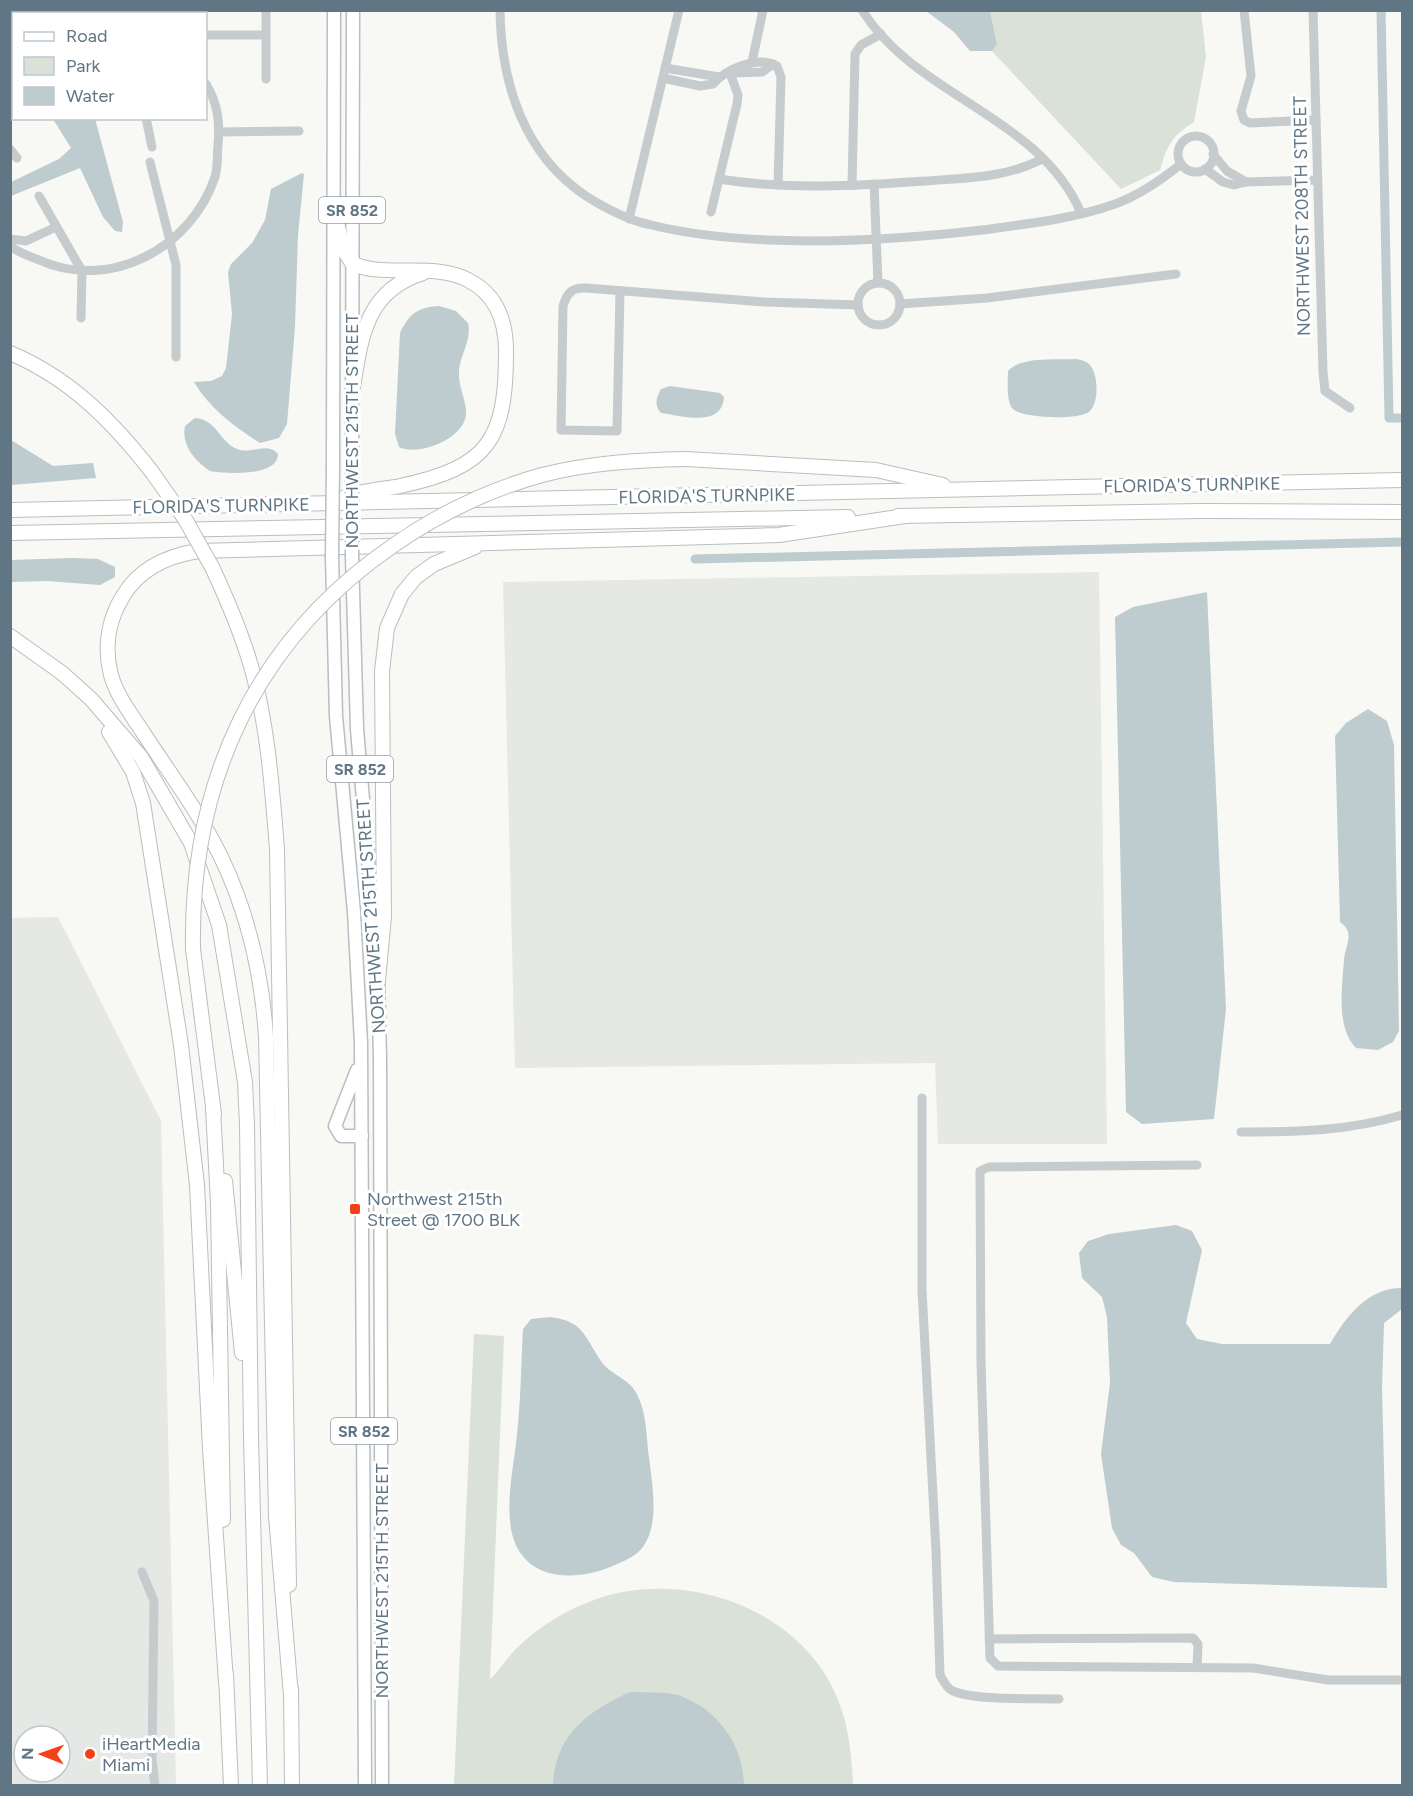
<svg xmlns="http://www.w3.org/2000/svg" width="1413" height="1796" font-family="Figtree,sans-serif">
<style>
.built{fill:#e6e8e6;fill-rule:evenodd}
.green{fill:#dae1d6}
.water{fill:#becbcf}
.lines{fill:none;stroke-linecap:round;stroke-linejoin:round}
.canal{stroke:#becbcf;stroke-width:9}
.major-casing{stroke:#b8bec1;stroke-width:15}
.highway-casing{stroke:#babec1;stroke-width:16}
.minor{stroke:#c6cbce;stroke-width:9}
.major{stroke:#fff;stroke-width:12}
.highway{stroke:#fff;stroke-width:14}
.major-bridge-casing{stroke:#b8bec1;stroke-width:15;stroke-linecap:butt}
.highway-bridge-casing{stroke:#babec1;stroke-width:16;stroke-linecap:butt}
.major-bridge{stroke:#fff;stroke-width:12}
.highway-bridge{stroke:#fff;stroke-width:14}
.poi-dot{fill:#f54019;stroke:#fff;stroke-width:2}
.labels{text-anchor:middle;stroke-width:6;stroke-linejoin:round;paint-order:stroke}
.shield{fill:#fff;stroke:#909fa9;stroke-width:1.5}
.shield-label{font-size:16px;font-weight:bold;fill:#607684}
.street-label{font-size:18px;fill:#607684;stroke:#fff}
.poi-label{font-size:18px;fill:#607684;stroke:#fff;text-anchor:start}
</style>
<rect width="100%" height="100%" fill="#f8f8f5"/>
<g class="built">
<polygon points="1099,572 1107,1144 938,1144 935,1063 515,1068 503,582"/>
<path d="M58 917 161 1121 176 1785H11L10 918ZM24 1736H60V1772H24Z"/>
</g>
<g class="green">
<path d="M990 11H1201L1206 57 1194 122C1172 136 1167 145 1160 170L1121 189 992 51 997 44Z"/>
<path d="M474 1334 504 1336 490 1679C498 1672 505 1661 513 1652 533 1631 562 1612 589 1602 680 1565 806 1608 840 1705 849 1729 852 1760 853 1785L454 1786Z"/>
</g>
<g class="water">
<polygon points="926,11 990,11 997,44 992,51 970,51 954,32"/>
<polygon points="53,119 95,119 123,222 122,232 115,231 103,217 80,168 11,196 11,182 59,159 71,148"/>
<path d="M302 173 304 174 298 235 295 327 287 424 279 438 260 443C235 427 209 408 194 382L211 381 222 376 226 368 232 314 228 272 231 264 252 243 265 220 271 189Z"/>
<path d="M439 306 456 311 468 323C472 341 460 354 459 372 458 386 466 399 466 413 466 438 419 457 399 447L395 434 400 333C409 314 418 307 439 306Z"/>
<path d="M1076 359C1083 360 1089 362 1092 368 1098 378 1099 404 1089 412 1078 420 1020 419 1012 408 1006 398 1008 382 1008 371 1021 356 1057 360 1076 359Z"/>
<path d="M670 386 720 393 724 397C722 428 683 416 661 413 654 405 656 398 661 389Z"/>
<path d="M195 418C216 419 220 442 237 449 251 455 267 441 278 454 278 477 226 474 210 471 195 461 181 445 185 426Z"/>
<polygon points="11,440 53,466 93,463 96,478 11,485"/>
<polygon points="72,558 98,559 115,567 115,577 100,585 47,581 11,582 11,560"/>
<polygon points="1207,592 1226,1009 1214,1119 1142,1124 1126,1112 1115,617 1133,607"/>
<path d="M1368 709 1387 721 1394 745 1399 1031 1393 1042 1378 1050 1356 1048C1336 1028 1342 987 1344 960 1345 945 1356 933 1340 922L1335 736 1346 723Z"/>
<path d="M1176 1225 1192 1231 1202 1250 1186 1323 1197 1339 1222 1344H1330C1346 1317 1367 1288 1402 1288V1309L1384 1323 1382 1388 1387 1588 1174 1582 1152 1577 1134 1553 1121 1545 1112 1528 1101 1454 1110 1383 1107 1317 1102 1297 1082 1278 1079 1253 1088 1241 1109 1234Z"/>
<path d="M550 1317C586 1321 585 1340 604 1365 613 1375 628 1379 635 1391 647 1410 646 1435 649 1457 652 1484 660 1523 643 1547 637 1555 627 1560 617 1564 577 1583 521 1583 511 1529 506 1498 514 1465 517 1434 521 1399 521 1364 523 1329L531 1319Z"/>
<path d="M630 1692C645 1693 667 1691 681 1696 719 1711 743 1745 744 1785H553C555 1735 588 1711 630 1692Z"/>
</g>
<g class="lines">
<g class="canal">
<polyline points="1381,10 1389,418 1402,418"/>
<polyline points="695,559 1402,542"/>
</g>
<g class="major-casing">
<g id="major">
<polyline points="333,465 334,10"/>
<polyline points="352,465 353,10"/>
<polyline points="352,556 357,729 376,953"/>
<polyline points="332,557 336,716 354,912 361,1043 365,1786"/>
<polyline points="378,974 380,1059 382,1786"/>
<polyline points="357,1070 335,1126 341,1136 362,1136"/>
</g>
</g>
<g class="highway-casing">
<g id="highway">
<path d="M333 201 342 247 352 263C382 279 432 261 468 280 496 294 506 321 506 351 506 439 490 467 400 486 380 490 362 490 343 498"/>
<path d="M10 353C70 378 113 422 152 472"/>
<path d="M352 393C361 340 364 291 423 273"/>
<polyline points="686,459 876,470 943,485"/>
<polyline points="10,510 1402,480"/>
<polyline points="898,516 1201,511 1402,512"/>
<polyline points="10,533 848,517"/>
<path d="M212 567C227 599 241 632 251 666 268 725 272 788 277 849L289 1585"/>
<polyline points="10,636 62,673 91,699 141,757 191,843 219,925 245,1082 247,1125 251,1438 260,1786"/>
<polyline points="109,732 133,772 143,803 181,1045 197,1185 210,1449 226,1682"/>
<polyline points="193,949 214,1114"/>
<polyline points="378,981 384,916 382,671 387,628 402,594 416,577 434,564 475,547"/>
<polyline points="213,1108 218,1203 223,1520"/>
<polyline points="225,1181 242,1353"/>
<polyline points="226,1674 231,1786"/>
<polyline points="291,1689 292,1786"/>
<path d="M291 1696 276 1516 266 1037C262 975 248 913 221 857 200 814 171 775 144 734 132 715 117 697 111 675 104 648 108 620 123 596 139 569 167 556 198 551L779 535 905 516"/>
</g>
</g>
<g class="minor">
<polyline points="179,10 180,14"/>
<polyline points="266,10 266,79"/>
<path d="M500 10C501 82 523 154 586 196 605 208 625 219 647 224 745 249 881 242 982 230 1026 224 1073 219 1115 204 1140 195 1160 181 1181 164"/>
<path d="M862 10C916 97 1040 116 1081 213"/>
<polyline points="1244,10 1251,76 1241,111 1244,120 1250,123 1316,120"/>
<polyline points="1313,10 1323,372 1325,391 1350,408"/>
<polyline points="87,14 90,10"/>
<polyline points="206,35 266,35"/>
<polyline points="752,62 763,10"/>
<polyline points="10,65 14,64"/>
<polyline points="665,68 719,77"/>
<polyline points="730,73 762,72 773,64"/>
<path d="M663 78 700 86 713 84C726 69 758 55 777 66L781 77 778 185"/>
<polyline points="146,118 152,147"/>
<polyline points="219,132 299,131"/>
<circle cx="1196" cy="154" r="18"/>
<polyline points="10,149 17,158"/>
<polyline points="1213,154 1227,171 1246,182"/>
<polyline points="150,162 176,265 176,357"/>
<polyline points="1205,169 1223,182 1234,185 1246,182 1318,180"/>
<path d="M719 179C787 190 857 186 925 181 965 178 1006 178 1042 159"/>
<polyline points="874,184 878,283"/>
<polyline points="852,185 855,54 861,45 881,34"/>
<polyline points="39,196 82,271 81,318"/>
<polyline points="711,212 737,104 738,95 730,73"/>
<polyline points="629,219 679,10"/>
<polyline points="10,239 26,241 56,227"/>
<path d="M10 246C19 253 29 256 39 260 110 292 191 248 215 177 218 167 217 155 218 145 220 122 218 104 206 84"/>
<circle cx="879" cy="304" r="21"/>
<path d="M620 291 617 431 561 430 563 306C567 293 572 287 586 288L765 302 858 305"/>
<polyline points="900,304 987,298 1176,274"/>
<path d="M922 1098V1290L936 1551 940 1675C943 1680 946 1687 951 1690 971 1701 1034 1698 1059 1699"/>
<path d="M1241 1132C1296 1132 1349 1131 1402 1115"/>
<polyline points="1197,1165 989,1167 980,1171 981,1361 990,1658 998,1666 1253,1668 1328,1680 1402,1680"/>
<polyline points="142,1572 154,1601 152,1759 155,1786"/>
<polyline points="989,1639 1193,1638 1198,1644 1197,1667"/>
</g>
<use href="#major" class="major"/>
<use href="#highway" class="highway"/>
<g class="major-bridge-casing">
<g id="major-bridge">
<polyline points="352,556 352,465"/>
<polyline points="332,557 333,465"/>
</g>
</g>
<g class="highway-bridge-casing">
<g id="highway-bridge">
<polyline points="152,472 185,519 212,567"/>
<path d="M193 949C190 782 255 640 394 545 440 513 488 490 542 475 589 463 637 460 686 459"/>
</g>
</g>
<use href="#major-bridge" class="major-bridge"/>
<use href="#highway-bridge" class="highway-bridge"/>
</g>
<g class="poi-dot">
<rect x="349" y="1203" width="12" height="12" rx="3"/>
<circle cx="90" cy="1754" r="6"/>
</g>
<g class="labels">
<g class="shield">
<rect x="319" y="197" width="66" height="26" rx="4.5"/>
<rect x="327" y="756" width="66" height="26" rx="4.5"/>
<rect x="331" y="1418" width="66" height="26" rx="4.5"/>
</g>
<g class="shield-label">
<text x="352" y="216">SR 852</text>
<text x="360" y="775">SR 852</text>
<text x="364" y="1437">SR 852</text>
</g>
<g class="street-label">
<text transform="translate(1302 216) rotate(-91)" y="6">NORTHWEST 208TH STREET</text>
<text transform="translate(352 431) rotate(-90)" y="6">NORTHWEST 215TH STREET</text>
<text transform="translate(1192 485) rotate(-1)" y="6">FLORIDA'S TURNPIKE</text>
<text transform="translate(707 496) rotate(-1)" y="6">FLORIDA'S TURNPIKE</text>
<text transform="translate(221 506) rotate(-1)" y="6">FLORIDA'S TURNPIKE</text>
<text transform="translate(371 916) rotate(-94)" y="6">NORTHWEST 215TH STREET</text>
<text transform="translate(382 1581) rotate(-90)" y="6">NORTHWEST 215TH STREET</text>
</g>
<g class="poi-label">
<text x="367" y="1205">Northwest 215th<tspan x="367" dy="21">Street @ 1700 BLK</tspan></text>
<text x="102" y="1750">iHeartMedia<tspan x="102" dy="21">Miami</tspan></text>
</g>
</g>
<rect width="1413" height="1796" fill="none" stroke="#607684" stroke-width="24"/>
<rect x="12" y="12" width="195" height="108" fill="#ffffff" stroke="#bfc8ce" stroke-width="1.5"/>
<rect x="24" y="32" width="30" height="9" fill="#ffffff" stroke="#bfc8ce" stroke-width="1.5"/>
<text x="66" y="42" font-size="18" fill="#607684">Road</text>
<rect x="24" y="57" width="30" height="18" fill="#dae1d6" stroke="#bfc8ce" stroke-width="1.5"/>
<text x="66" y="72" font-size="18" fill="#607684">Park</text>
<rect x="24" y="87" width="30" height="18" fill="#becbcf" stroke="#bfc8ce" stroke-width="1.5"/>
<text x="66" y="102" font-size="18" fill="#607684">Water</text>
<g transform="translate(42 1754) rotate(271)"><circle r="28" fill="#ffffff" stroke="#bfc8ce" stroke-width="1.5"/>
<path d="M0-4.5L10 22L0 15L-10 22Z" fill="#f54019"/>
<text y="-9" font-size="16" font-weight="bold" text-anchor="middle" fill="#607684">N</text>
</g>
</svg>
